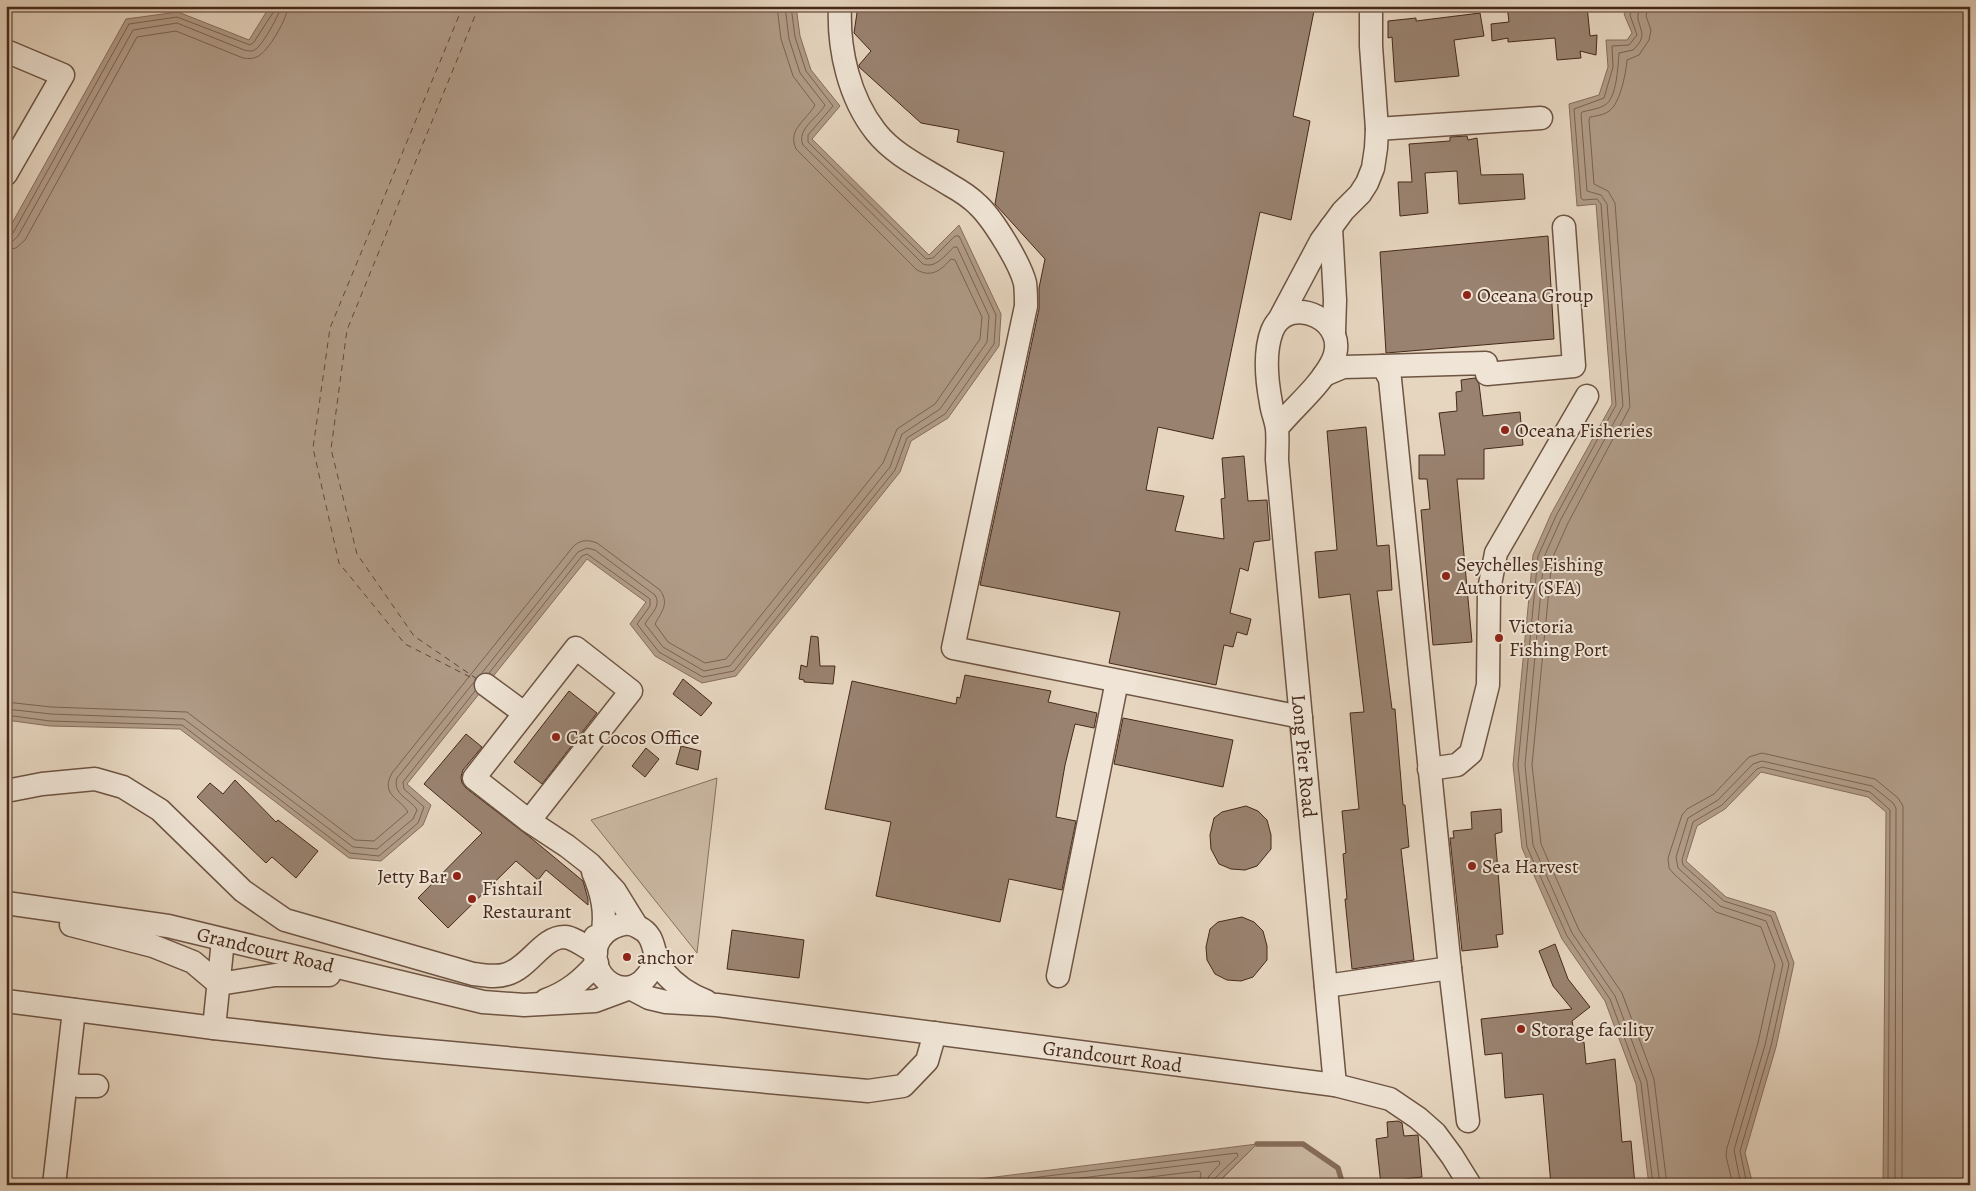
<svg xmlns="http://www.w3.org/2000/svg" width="1976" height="1191" font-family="Alegreya,serif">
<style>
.green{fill:#cbb8a3;stroke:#88705e}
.water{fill:#b09b87;stroke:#866d5b}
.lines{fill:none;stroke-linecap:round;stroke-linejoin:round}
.shore{stroke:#7b6250;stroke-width:1}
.stream{stroke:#866d5b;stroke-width:5.5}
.ferry{stroke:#604635;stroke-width:1;stroke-dasharray:6 5;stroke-linecap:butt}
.building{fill:#998270;stroke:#46291a}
.minor-casing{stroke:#6e5443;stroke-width:25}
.minor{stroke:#efe4d5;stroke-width:22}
.poi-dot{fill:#8f2418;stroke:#efe4d5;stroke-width:2}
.labels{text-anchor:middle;stroke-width:4;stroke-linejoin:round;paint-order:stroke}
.poi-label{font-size:20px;fill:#46291a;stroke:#efe4d5;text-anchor:start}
.street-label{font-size:20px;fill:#46291a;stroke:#efe4d5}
</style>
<rect width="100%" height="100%" fill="#e6d5bf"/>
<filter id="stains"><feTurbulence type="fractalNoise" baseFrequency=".004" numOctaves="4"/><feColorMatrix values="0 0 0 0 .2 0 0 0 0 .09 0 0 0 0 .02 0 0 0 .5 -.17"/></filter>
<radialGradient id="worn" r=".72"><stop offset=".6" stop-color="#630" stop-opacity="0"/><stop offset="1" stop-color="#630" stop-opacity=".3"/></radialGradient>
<g class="green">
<polygon points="717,778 697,953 591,820"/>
<polygon points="1257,1144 1303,1144 1338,1168 1343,1185 1216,1185"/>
</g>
<g class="water">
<polygon points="270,6 796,6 800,36 811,70 840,106 812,139 929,255 959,225 1001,314 999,346 948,418 911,441 900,472 736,676 702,683 655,656 630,624 646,602 587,559 407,784 431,805 423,825 381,861 349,858 180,729 50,726 6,720 6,234 126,19 178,12 249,40"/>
<polygon points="1630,6 1970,6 1970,1185 1883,1185 1886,812 1868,797 1761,772 1725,809 1697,826 1686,861 1726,897 1775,912 1794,963 1776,1047 1745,1153 1753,1185 1649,1185 1636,1084 1605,1001 1562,939 1522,848 1513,765 1533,555 1551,514 1612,404 1596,204 1577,206 1569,104 1599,95 1608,67 1606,40 1627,40 1632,33 1624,14"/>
<polygon points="1257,1144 1215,1185 932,1185"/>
</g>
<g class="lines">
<g class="shore">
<polyline points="1634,6 1630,15 1637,35 1629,45 1612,46 1613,67 1604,98 1574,109 1581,198 1583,200 1597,199 1601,204 1616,405 1556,516 1538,556 1518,765 1527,847 1567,936 1610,999 1641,1083 1653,1185"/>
<path d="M1640 6C1640 11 1637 14 1638 19 1642 34 1646 37 1633 50L1619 53C1618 65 1617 98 1605 105 1599 109 1589 110 1582 112L1581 114 1587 191 1601 195 1607 204 1623 406 1561 519 1544 557 1525 765 1533 845 1572 933 1615 996 1647 1081 1660 1185"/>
<path d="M1648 6 1646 16 1651 30 1649 40 1639 55 1627 60C1626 73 1620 104 1609 111 1604 115 1596 116 1590 117L1589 120 1594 184 1608 191 1615 203 1630 407 1568 523 1552 559 1532 765 1541 844 1579 930 1622 993 1654 1079 1667 1185"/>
<polyline points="6,236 13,233 129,24 177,17 250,45 254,42 274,11 274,6"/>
<path d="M6 242 13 241 18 236 133 30 177 23 244 50C249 51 252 52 256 49 263 44 280 14 281 6"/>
<path d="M6 250 16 248 25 240 137 37 176 31 243 58C249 59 256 59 261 54 270 48 288 17 288 6"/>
<polyline points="489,673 582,556 587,554 650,599 650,606 637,624 659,652 703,677 734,671 895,470 907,438 945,414 994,344 996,315 959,236 955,236 933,258 926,259 808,142 808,135 833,106 806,71 795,37 791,6"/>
<path d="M481 674 578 552 587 548 595 550 655 595C662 607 650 614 645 624L663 647 704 671 730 666 890 467 902 434 940 409 987 342 989 316 957 247H954C945 255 936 269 923 264L803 145C796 129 818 118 825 105L800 73 789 39 785 6"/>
<path d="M6 702 51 707 187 712 355 840 374 841 408 812C400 798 380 795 392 773L572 548C579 540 587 539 597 543L660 590C670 604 661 612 655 624L668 642 705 663 726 659 883 463 897 429 935 404 980 339 982 317 955 260 951 259C941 270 932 278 917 270L796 149C787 129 807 120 815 105L793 76 781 39 777 6"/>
<path d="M6 709 51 714 184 719 353 847 377 849 413 819 417 810C411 799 392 795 397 778L474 682"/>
<polyline points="6,715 50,721 182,725 350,853 379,856 418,823 424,807 404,789 403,782 475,691"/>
<polyline points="973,1185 1237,1153 1238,1156 1214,1179 1212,1185"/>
<polyline points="1024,1185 1219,1161 1220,1164 1209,1176 1206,1185"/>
<polyline points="1084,1185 1199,1171 1201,1173 1199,1185"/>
<polyline points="1733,1185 1726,1156 1727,1148 1758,1043 1775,965 1761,927 1716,912 1674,874 1669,868 1668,858 1682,815 1687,809 1714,794 1749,757 1762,753 1875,779 1898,798 1903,806 1902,1185"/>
<polyline points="1741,1185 1734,1150 1765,1045 1783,964 1766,921 1720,906 1678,868 1676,857 1688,818 1718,800 1753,764 1762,761 1872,786 1893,803 1896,808 1895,1185"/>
<polyline points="1747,1185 1740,1151 1771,1046 1789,964 1771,916 1724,901 1683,865 1682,860 1693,822 1722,805 1757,769 1762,767 1870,792 1890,810 1888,1185"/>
</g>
<polyline class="stream" points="1257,1144 1303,1144 1338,1168 1343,1185"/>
<g class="ferry">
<polyline points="463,6 330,328 313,448 339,563 405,644 476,680"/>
<polyline points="477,679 414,636 357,554 331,449 347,330 479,6"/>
</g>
</g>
<g class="building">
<polygon points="858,6 1315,6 1293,116 1310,121 1291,220 1260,212 1213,439 1158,427 1146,490 1184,496 1175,531 1224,539 1221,499 1225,498 1222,458 1244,456 1248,501 1267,500 1270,540 1254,542 1248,571 1240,568 1230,613 1251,619 1247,635 1237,632 1233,647 1224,645 1216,685 1109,663 1120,612 980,585 1039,309 1039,288 1045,259 995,204 1004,152 957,142 959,130 921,123 859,67 859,65 871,51 854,33"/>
<polygon points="1507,6 1587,6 1590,36 1597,35 1596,55 1580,51 1581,58 1557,60 1555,38 1508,42 1508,38 1492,41 1491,24 1509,22"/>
<polygon points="1480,13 1484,36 1454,40 1459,76 1395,82 1392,37 1388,38 1388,21 1416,18 1416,21"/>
<polygon points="1467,136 1468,140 1477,138 1481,175 1523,174 1525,199 1459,204 1457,171 1425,173 1428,213 1400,216 1398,182 1412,182 1409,144 1450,141 1450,137"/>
<polygon points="1548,236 1554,339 1386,353 1380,252"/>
<polygon points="1475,378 1479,384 1483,416 1520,412 1523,445 1484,449 1484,479 1457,479 1472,642 1433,645 1421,510 1430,509 1427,479 1419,479 1419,455 1445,455 1439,413 1457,411 1456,392 1462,391 1461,380"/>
<polygon points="1366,427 1377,546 1389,545 1390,559 1392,590 1377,591 1392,709 1395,709 1403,805 1405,805 1409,847 1401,849 1414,960 1352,969 1345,899 1347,899 1343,854 1346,853 1342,811 1359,809 1350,713 1364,712 1350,594 1319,598 1315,552 1337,550 1327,431"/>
<polygon points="811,636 818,637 820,666 835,666 833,684 804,682 804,680 799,679 801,665 807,667"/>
<polygon points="965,675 1051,691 1048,702 1097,713 1094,728 1075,724 1065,765 1056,817 1076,821 1062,890 1009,879 1000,922 876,896 891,822 825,809 852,681 956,704 957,697 960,698"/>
<polygon points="683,679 712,703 701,716 673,694"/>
<polygon points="569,691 597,713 542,784 514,762"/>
<polygon points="1123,718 1233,740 1223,787 1114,764"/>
<polygon points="466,734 482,747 463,770 461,777 462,783 466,788 531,838 583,881 588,899 588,905 546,870 538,880 516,861 448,928 418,898 482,833 424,784"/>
<polygon points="681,746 701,751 698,770 676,764"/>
<polygon points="646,748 659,759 645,777 632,766"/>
<polygon points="235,780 276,822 278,820 318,851 296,878 272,857 266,863 197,797 210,783 223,794"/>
<polygon points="1246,806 1258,811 1267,820 1271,835 1271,849 1257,866 1245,870 1231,869 1219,864 1211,849 1210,835 1214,818 1222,812"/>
<polygon points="1501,809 1502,832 1495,834 1503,934 1496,935 1498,947 1462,951 1450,838 1454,838 1453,831 1472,829 1471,812"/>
<polygon points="1242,917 1254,922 1263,931 1267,946 1267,960 1253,977 1241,981 1227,980 1215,974 1207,960 1206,947 1210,929 1218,922"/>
<polygon points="732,930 804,940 799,978 727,969"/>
<polygon points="1555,944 1568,979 1590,1007 1572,1021 1576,1042 1584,1042 1586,1064 1615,1059 1622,1142 1631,1141 1635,1185 1551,1185 1543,1094 1505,1098 1502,1053 1485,1055 1481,1019 1572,1009 1553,986 1539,951"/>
<polygon points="1398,1121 1402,1123 1404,1136 1418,1135 1422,1177 1404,1179 1405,1185 1381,1185 1376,1139 1388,1137 1387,1122"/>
</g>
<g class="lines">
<g class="minor-casing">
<g id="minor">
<path d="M840 6C838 49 849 98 876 132 895 156 925 169 950 185 959 190 970 197 978 205 993 219 1020 263 1025 283 1026 290 1026 298 1026 306L953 648 1301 717"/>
<polyline points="6,51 63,75 6,174"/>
<polyline points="1377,129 1541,118"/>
<polyline points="1331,227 1335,300 1334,332"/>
<polyline points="1279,320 1321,241 1343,211 1360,194 1367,183 1373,168 1376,148 1377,129 1371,46 1371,6"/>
<polyline points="1383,366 1486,363 1487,374 1574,366 1564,227"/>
<polyline points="1324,375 1343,367 1383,366 1390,379 1450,968 1326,986"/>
<path id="s1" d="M1277 428C1294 407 1318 388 1331 364 1355 321 1288 291 1272 331 1264 352 1267 382 1271 403 1272 412 1276 420 1277 429 1278 439 1277 449 1277 460L1335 1085"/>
<polyline points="486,685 524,713"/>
<polyline points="1429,769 1457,765 1471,753 1488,685 1489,590 1496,553 1587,396"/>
<path d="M6 791 42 784 95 779 123 787 160 810 243 891 285 920 473 974C484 975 496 978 507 974 529 968 543 936 565 937 575 938 587 948 596 953"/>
<polyline points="529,821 631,691 576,648 474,778 529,821 567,846 590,864 615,891 636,925"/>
<path d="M593 872C602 893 607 913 602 936L595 937"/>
<path id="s2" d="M6 903 168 926 483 1002 524 1005 595 1001 630 988 649 998 666 1002 717 1005 1335 1085 1390 1099 1418 1118 1435 1133 1452 1156 1470 1185"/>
<polyline points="71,925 153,946 193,962 219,984 275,975 329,975"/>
<path d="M656 959C635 1018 577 974 601 937 606 931 613 927 620 925 626 923 633 924 638 927 658 936 651 956 663 971 675 985 689 995 706 1001"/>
<polyline points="1450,968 1468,1121"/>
<polyline points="1058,976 1117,681"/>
<path d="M546 1000C568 992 582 980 597 963"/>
<polyline points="6,1001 214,1028 385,1047 868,1091 903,1086 927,1061 935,1033"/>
<polyline points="214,1028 223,940"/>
<polyline points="66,1083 79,1086 97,1086"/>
<polyline points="54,1185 74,1010"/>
</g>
</g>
<use href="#minor" class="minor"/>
</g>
<g class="poi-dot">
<circle cx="1467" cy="295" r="5"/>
<circle cx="1505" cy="430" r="5"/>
<circle cx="1446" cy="576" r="5"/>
<circle cx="1499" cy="638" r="5"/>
<circle cx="556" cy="737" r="5"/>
<circle cx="1472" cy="866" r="5"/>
<circle cx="457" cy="876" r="5"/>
<circle cx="472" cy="899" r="5"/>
<circle cx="627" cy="957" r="5"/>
<circle cx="1521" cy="1029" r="5"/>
</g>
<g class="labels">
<g class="poi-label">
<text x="1477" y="302">Oceana Group</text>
<text x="1515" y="437">Oceana Fisheries</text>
<text x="1456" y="571">Seychelles Fishing<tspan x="1456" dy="23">Authority (SFA)</tspan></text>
<text x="1509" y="633">Victoria<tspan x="1509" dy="23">Fishing Port</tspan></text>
<text x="566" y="744">Cat Cocos Office</text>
<text x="1482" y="873">Sea Harvest</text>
<text x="447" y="883" text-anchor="end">Jetty Bar</text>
<text x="482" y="895">Fishtail<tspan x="482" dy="23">Restaurant</tspan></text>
<text x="637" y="964">anchor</text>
<text x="1531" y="1036">Storage facility</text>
</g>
<g class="street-label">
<text dy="7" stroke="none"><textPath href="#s1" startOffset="621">Long Pier Road</textPath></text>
<text dy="7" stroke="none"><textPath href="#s2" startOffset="264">Grandcourt Road</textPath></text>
<text dy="7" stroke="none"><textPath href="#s2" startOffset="1126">Grandcourt Road</textPath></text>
</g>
</g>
<rect width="1976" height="1191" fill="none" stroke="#e6d5bf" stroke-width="25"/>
<rect x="8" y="8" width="1961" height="1176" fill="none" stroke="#46291a" stroke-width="2.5"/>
<rect x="12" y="12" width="1951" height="1166" fill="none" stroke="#46291a"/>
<rect width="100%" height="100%" filter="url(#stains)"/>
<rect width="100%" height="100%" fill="url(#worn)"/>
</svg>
